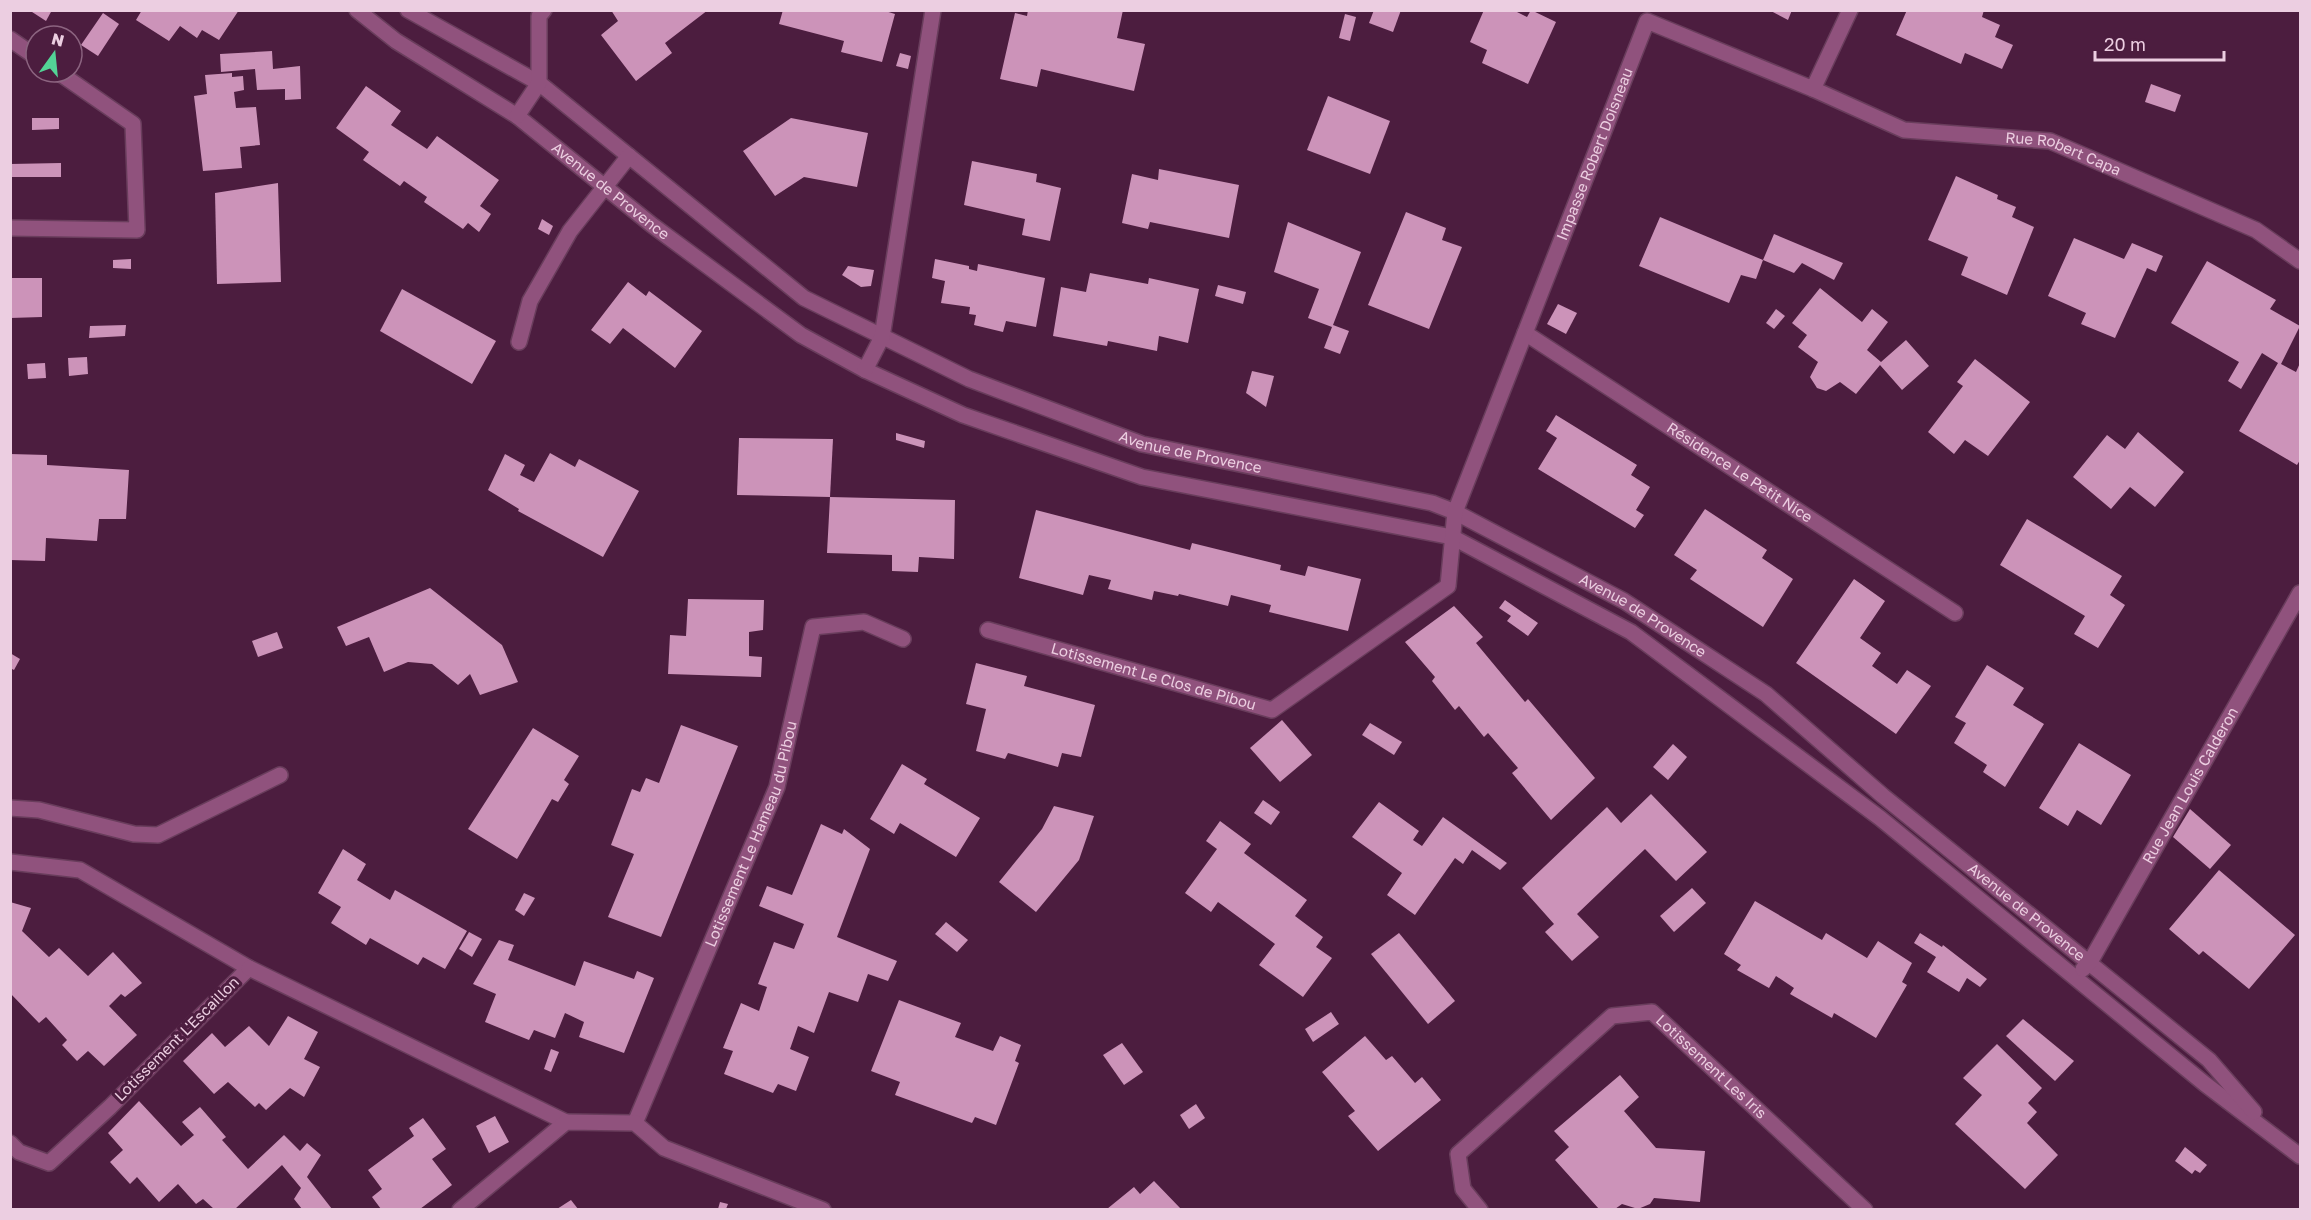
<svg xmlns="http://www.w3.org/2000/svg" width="2311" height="1220" font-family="'Golos Text',sans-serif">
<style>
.building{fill:#cc93b9}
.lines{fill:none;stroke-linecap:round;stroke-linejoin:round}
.minor-casing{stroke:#693d5c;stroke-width:18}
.minor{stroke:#90527d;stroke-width:15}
.labels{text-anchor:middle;stroke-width:6;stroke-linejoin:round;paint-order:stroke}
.street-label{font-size:15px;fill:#eccee1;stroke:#4c1d3f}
</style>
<rect width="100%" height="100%" fill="#4c1d3f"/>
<g class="building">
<polygon points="29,10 52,10 46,21"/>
<polygon points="142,10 239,10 219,40 202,30 197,38 180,26 169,41 136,20"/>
<polygon points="611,10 708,10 665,43 672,53 636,81 601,35 618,21"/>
<polygon points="783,10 882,10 895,14 882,62 841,52 844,41 779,24"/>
<polygon points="1028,10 1123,10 1117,38 1145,44 1134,91 1041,69 1037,87 1000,79 1015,13 1027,16"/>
<polygon points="1374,10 1401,10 1393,32 1369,23"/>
<polygon points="1484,10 1513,10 1527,17 1531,10 1556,22 1528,84 1482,63 1487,50 1470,42"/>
<polygon points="1769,10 1792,10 1788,20"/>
<polygon points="1907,10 1984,10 1982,17 2000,25 1995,37 2013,45 2002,69 1965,53 1961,64 1896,35"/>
<polygon points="103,13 119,24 98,56 81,45"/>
<polygon points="1345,14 1356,17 1350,41 1339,38"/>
<polygon points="272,51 273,69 300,66 301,99 285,100 285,89 257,90 255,69 221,72 220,54"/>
<polygon points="900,53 911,56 908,69 896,66"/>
<polygon points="232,73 232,77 243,76 244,90 234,92 236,108 256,107 260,145 240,147 242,168 203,171 194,96 207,94 205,75"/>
<polygon points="2151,84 2181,95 2175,112 2145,102"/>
<polygon points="366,86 401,111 391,125 427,149 437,136 499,180 480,206 491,214 479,232 468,223 463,229 424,202 427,197 404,181 400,186 363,160 369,152 336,128"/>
<polygon points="1328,96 1390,121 1370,174 1307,150"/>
<polygon points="32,118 59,118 59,129 32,130"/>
<polygon points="791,118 868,133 857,187 804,177 775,196 743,151"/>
<polygon points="972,161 1037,174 1036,182 1061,188 1050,241 1022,235 1025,219 964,205"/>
<polygon points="61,163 61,177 10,177 10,164"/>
<polygon points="1159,169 1239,185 1229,238 1150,222 1148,229 1122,223 1132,174 1158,180"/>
<polygon points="1956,176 1998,195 1997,199 2016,207 2012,217 2034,227 2007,295 1961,275 1968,257 1928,240"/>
<polygon points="278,183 281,282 217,284 215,193"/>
<polygon points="1406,212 1446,228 1442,240 1462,247 1429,329 1368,305"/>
<polygon points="1660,217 1763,260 1774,234 1843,263 1834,280 1802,263 1794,273 1763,260 1756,279 1741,275 1729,303 1639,266"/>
<polygon points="542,219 553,226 549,235 538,229"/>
<polygon points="1288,222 1361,252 1333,325 1349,331 1340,354 1324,348 1332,327 1308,318 1319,289 1274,272"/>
<polygon points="2074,238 2124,259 2132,243 2163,256 2156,272 2147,268 2115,338 2081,324 2086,313 2048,296"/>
<polygon points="131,259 131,269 113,268 113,260"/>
<polygon points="935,259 969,266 969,269 977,271 978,264 1045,278 1036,327 1006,321 1003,332 974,325 976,315 969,314 970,307 941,303 945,281 932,278"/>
<polygon points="2207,261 2276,300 2270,309 2300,326 2281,364 2296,372 2300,363 2300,460 2297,465 2239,431 2278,363 2262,353 2241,389 2228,381 2239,362 2171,323"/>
<polygon points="848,266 874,270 871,286 861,287 842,275"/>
<polygon points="1090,273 1148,284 1149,278 1199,289 1188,343 1159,336 1157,351 1108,341 1107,346 1053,336 1061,287 1086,292"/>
<polygon points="10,278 42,278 42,317 10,318"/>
<polygon points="628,282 646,296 649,291 702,331 675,368 623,328 610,344 591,330"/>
<polygon points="1218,285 1246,292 1243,304 1215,296"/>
<polygon points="1820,288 1862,322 1872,309 1888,322 1867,350 1881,362 1906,340 1929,366 1902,390 1880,365 1856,394 1840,382 1826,391 1817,388 1810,377 1818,362 1798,347 1807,335 1792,323"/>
<polygon points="402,289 496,341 472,384 380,331"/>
<polygon points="1558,304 1577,313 1566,334 1547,324"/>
<polygon points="1776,309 1785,316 1774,329 1766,323"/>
<polygon points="126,325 125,336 89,338 90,326"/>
<polygon points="87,357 88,374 69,376 68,358"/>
<polygon points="1975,359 2030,402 1988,456 1965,440 1954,454 1928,432 1963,386 1957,382"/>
<polygon points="45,363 46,378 28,379 27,364"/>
<polygon points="1252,371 1274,376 1266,407 1246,393"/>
<polygon points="1556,415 1637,465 1631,475 1650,487 1636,510 1644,515 1635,528 1538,469 1557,438 1546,431"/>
<polygon points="2138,432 2184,472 2155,507 2130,487 2111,509 2073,477 2107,435 2125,449"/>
<polygon points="896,433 925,441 924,448 896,440"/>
<polygon points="739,438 833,439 830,497 737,495"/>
<polygon points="550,453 575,467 579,459 639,491 603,557 518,511 519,509 488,490 505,454 525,465 520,475 534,482"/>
<polygon points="10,454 47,455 47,465 129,470 126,519 99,519 97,541 46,538 45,561 10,560"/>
<polygon points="830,497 955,500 954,559 919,557 918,572 892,571 892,555 827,553"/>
<polygon points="1705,509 1767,550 1762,558 1793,579 1763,627 1690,579 1697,570 1674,555"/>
<polygon points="1036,510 1190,550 1192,543 1281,565 1280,570 1305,576 1308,566 1361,579 1348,631 1269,612 1271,605 1231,595 1228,606 1179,594 1178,596 1154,591 1152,600 1108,589 1111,580 1089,575 1083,595 1019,578"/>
<polygon points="2027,519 2122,576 2110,595 2125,605 2098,648 2074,634 2085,616 2000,565"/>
<polygon points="1854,579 1885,601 1860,638 1881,653 1872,666 1897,684 1907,670 1931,686 1896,734 1796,663"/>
<polygon points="430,588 502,645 518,682 480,695 470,674 458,685 432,664 408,662 384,672 369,637 346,646 337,627"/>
<polygon points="688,599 764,600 763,630 749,632 749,656 762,657 761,677 668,674 670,635 686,636"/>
<polygon points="1505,600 1538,623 1528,636 1507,621 1511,616 1499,608"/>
<polygon points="1454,606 1483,637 1476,643 1525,702 1528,699 1595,778 1551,820 1512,773 1518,768 1488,733 1484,737 1459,706 1455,710 1432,681 1435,677 1405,642"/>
<polygon points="277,632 283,648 258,657 252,641"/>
<polygon points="10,653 20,659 14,670 10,668"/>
<polygon points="976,663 1027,676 1024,686 1095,705 1081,757 1062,753 1058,767 1008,753 1005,759 976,751 986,709 966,704"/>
<polygon points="1987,665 2024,688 2013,705 2044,724 2005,787 1983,772 1987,765 1954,743 1966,723 1955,717"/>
<polygon points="1282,720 1312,755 1280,782 1250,748"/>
<polygon points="1370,723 1402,742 1394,755 1362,735"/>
<polygon points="681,725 738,746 661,937 608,917 634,854 611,845 632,789 640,792 646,778 659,783"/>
<polygon points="533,728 579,756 564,780 569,784 558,802 552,799 517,859 468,829"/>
<polygon points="2079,743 2131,775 2101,825 2077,810 2068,826 2039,808"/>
<polygon points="1673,744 1687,757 1668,780 1653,767"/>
<polygon points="902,764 927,779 924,784 980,818 956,857 900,823 894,834 870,819"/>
<polygon points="1651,794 1707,852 1676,881 1645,849 1577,914 1599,937 1572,961 1545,932 1554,924 1522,888 1607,807 1621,823"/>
<polygon points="1263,800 1280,812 1271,825 1254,813"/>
<polygon points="1379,802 1419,831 1413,840 1422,846 1443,817 1507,863 1500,870 1472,850 1463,864 1455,858 1415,915 1387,895 1402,873 1352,837"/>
<polygon points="1054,806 1094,816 1079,860 1036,912 999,882 1042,829"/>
<polygon points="2190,809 2231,845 2210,869 2173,837"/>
<polygon points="1220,821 1251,844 1244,853 1307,900 1295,916 1323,937 1316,947 1332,958 1303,997 1259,965 1275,944 1218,902 1211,912 1185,893 1217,849 1206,841"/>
<polygon points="821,824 842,834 844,829 870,849 837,937 897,961 888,981 868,974 858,1002 829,992 814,1033 798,1026 790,1049 809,1057 796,1091 778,1084 773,1093 724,1074 733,1051 723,1048 741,1003 759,1011 767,987 758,984 774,942 794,949 804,924 759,906 767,886 792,895"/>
<polygon points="343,849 366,864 357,880 390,900 395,890 467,931 445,969 423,957 418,965 370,938 366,945 331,923 341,907 318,893"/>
<polygon points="2219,870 2295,935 2249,989 2203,951 2199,955 2169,929"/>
<polygon points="1692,888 1706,903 1674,932 1660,916"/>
<polygon points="524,893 535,898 524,916 515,910"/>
<polygon points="1755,901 1822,940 1826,933 1867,958 1878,941 1912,963 1902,982 1907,985 1876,1038 1834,1013 1832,1018 1790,994 1794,988 1776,976 1769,988 1737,970 1741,965 1724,954"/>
<polygon points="10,902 31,908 22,931 49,957 59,948 88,976 113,952 142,983 125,997 121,994 109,1006 137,1035 104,1066 88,1051 77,1061 62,1045 67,1040 46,1017 39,1023 10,993"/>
<polygon points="946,922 968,940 957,952 935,934"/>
<polygon points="469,932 482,939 472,957 459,949"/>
<polygon points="1399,933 1455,1001 1428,1024 1371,954"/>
<polygon points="1920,933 1942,947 1943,945 1987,979 1980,987 1967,978 1959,992 1927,972 1936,957 1914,943"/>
<polygon points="499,940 514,945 508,960 575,986 584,961 634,979 637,971 654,978 624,1053 579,1037 584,1022 565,1013 555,1038 534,1030 529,1040 485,1022 496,994 473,984"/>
<polygon points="899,1000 961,1023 955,1037 993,1051 1000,1036 1021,1045 1015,1061 1019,1063 996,1125 975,1117 972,1123 895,1095 900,1082 871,1071"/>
<polygon points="1331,1012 1339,1024 1313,1042 1305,1029"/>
<polygon points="288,1016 318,1032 304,1059 320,1067 304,1097 290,1088 266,1110 259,1103 255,1107 228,1082 214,1094 183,1061 212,1033 225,1047 249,1026 269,1046"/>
<polygon points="2023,1019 2074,1061 2055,1081 2006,1036"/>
<polygon points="1365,1036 1386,1060 1392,1056 1415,1083 1422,1077 1441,1100 1378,1151 1348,1116 1355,1111 1322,1072"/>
<polygon points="1122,1043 1143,1072 1124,1085 1103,1055"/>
<polygon points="1997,1044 2042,1088 2028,1103 2037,1112 2027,1123 2058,1155 2025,1189 1955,1124 1982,1095 1963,1078"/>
<polygon points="551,1049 559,1052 551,1072 544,1069"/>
<polygon points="1620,1075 1639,1097 1624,1111 1656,1148 1705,1151 1700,1202 1654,1198 1650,1204 1638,1209 1622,1204 1615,1209 1599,1209 1555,1160 1569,1147 1554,1131"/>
<polygon points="139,1101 181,1146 194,1135 182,1122 200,1107 226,1137 222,1140 248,1169 284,1135 300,1151 307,1143 321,1155 307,1177 332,1209 302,1209 294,1199 301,1188 282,1165 235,1209 214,1209 203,1199 196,1204 178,1184 159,1202 137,1177 130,1184 110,1162 123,1150 108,1133"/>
<polygon points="1196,1104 1205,1118 1189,1129 1180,1115"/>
<polygon points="495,1116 509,1142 489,1153 476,1126"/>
<polygon points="423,1118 446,1149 432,1159 452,1185 420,1209 381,1209 372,1197 382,1189 368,1170 414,1136 409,1128"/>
<polygon points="2185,1147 2207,1165 2200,1173 2195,1170 2192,1174 2175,1161"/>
<polygon points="1154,1181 1181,1209 1107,1209 1134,1187 1140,1194"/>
<polygon points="571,1200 578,1209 557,1209"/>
<polygon points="720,1202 728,1204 726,1209 718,1209"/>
</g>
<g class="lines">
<g class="minor-casing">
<g id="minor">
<path id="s1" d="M357 10 396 41 517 116 652 225 801 335 865 370 963 415 1142 477 1452 537 1631 632 1880 818 2205 1084 2300 1156"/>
<path id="s2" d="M408 10 539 83 804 298 969 379 1142 444 1432 503 1455 512 1624 601 1766 694 1883 796 2209 1060 2254 1112"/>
<polyline points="10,39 36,57"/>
<path id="s3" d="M1813 89 1904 130 2050 141 2256 230 2300 261"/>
<polyline points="517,116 539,83 539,16 544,10"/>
<polyline points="10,228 137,230 133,124 58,72"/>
<path id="s4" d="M1525 333 1955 613"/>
<polyline points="519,342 530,301 570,231 629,156"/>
<polyline points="865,370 882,337 933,10"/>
<path id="s5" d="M988 630 1272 710 1448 586 1455 512 1647 21 1813 89 1850 10"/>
<polyline points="10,808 39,810 134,834 158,835 280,775"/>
<polyline points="10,862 80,870 249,968 110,1107 49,1163 19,1152 10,1143"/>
<polyline points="249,968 566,1122"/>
<path id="s6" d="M2083 969 2090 962 2300 593"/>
<path id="s7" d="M635 1123 777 787 813 627 864 622 903 639"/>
<polyline points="460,1210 566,1122 635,1123 664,1148 823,1210"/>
<path id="s8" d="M1480 1210 1463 1189 1458 1154 1612 1016 1652 1012 1865 1210"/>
</g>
</g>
<use href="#minor" class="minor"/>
</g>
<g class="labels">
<g class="street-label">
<text dy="5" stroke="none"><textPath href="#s5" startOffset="969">Impasse Robert Doisneau</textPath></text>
<text dy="5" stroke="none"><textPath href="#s3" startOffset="262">Rue Robert Capa</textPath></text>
<text dy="5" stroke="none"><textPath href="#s1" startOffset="312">Avenue de Provence</textPath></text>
<text dy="5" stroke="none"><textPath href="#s2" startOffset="909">Avenue de Provence</textPath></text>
<text dy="5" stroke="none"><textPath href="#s4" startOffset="256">Résidence Le Petit Nice</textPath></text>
<text dy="5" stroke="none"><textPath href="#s2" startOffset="1395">Avenue de Provence</textPath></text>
<text dy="5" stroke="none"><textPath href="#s5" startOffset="172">Lotissement Le Clos de Pibou</textPath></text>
<text dy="5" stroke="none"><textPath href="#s6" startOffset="213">Rue Jean Louis Calderon</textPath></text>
<text dy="5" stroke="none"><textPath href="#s7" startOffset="312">Lotissement Le Hameau du Pibou</textPath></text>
<text dy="5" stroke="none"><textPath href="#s2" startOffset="1881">Avenue de Provence</textPath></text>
<text transform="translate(177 1039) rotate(-45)" y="5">Lotissement L'Escaillon</text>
<text dy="5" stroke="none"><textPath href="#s8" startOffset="390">Lotissement Les Iris</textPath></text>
</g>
</g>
<rect width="2311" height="1220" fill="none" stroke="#eccee1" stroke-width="24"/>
<g transform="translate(54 54) rotate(15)"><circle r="28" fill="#4c1d3f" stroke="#8c6480" stroke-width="1.5"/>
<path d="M0-4.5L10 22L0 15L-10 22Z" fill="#53d396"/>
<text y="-9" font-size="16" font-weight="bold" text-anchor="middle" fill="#eccee1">N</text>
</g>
<path d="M2095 51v9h129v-9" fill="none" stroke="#eccee1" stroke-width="3"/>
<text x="2104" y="51" font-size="18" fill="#eccee1" stroke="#4c1d3f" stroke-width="4.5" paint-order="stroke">20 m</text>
</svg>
